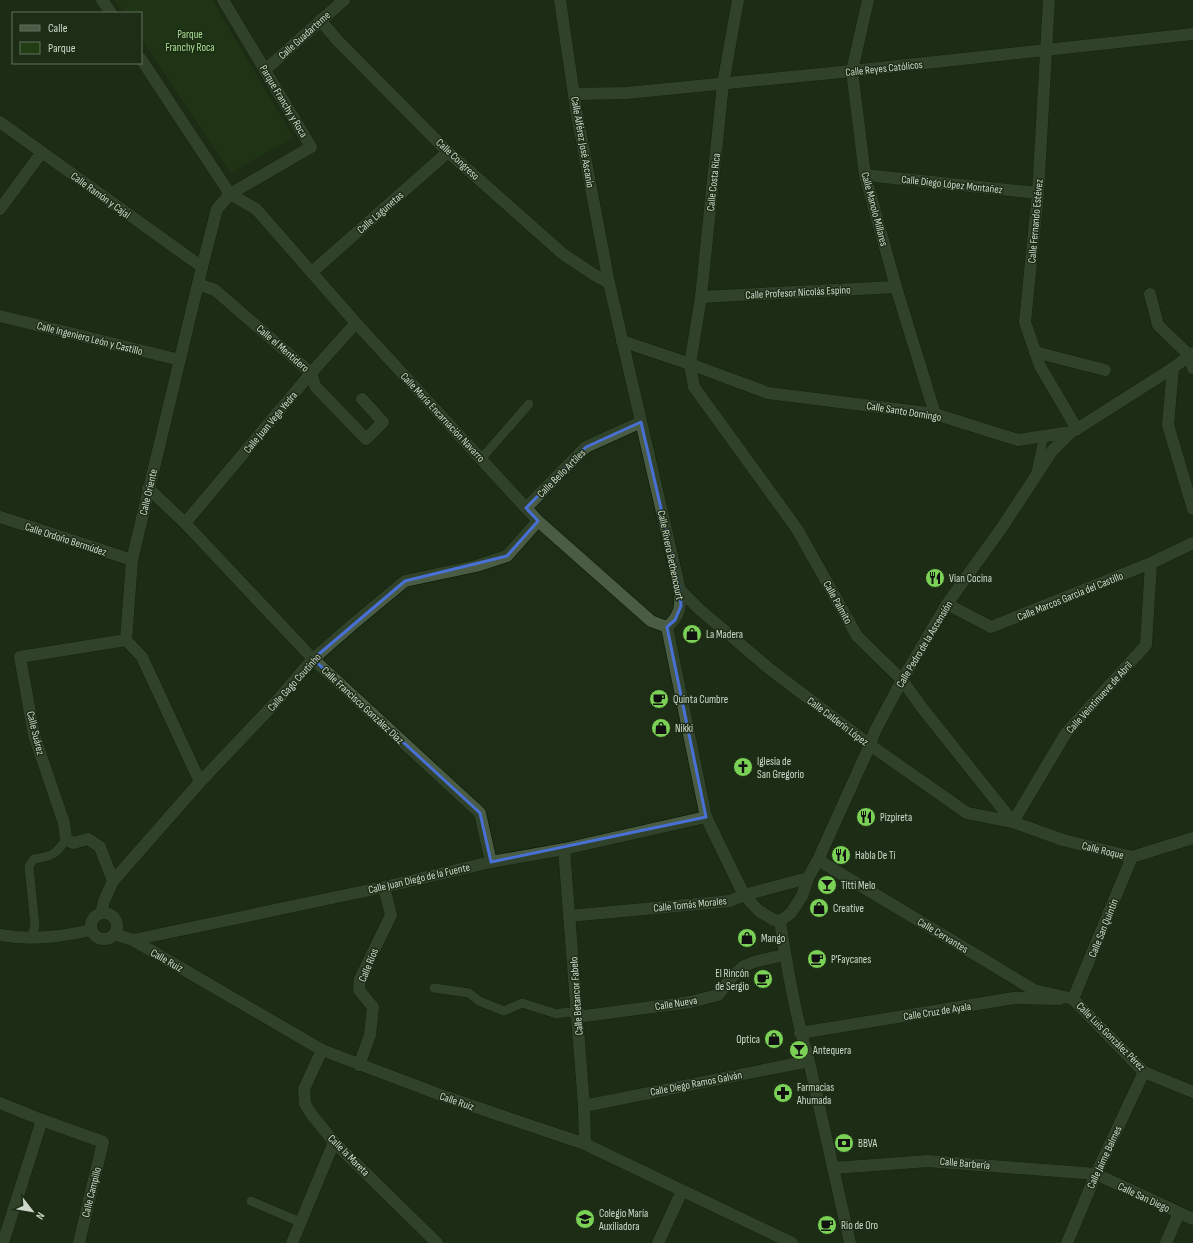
<svg xmlns="http://www.w3.org/2000/svg" width="1193" height="1243" font-family="'Sofia Sans Condensed',sans-serif">
<style>
.green{fill:#203d13}
.lines{fill:none;stroke-linecap:round;stroke-linejoin:round}
.service-casing{stroke:#061502;stroke-width:10}
.pedestrian-casing{stroke:#061502;stroke-width:13}
.minor-casing{stroke:#061502;stroke-width:13}
.service{stroke:#4a5c44;stroke-width:9}
.pedestrian{stroke:#4a5c44;stroke-width:12}
.minor{stroke:#4a5c44;stroke-width:12}
.marked{fill:none;stroke:#4970d4;stroke-width:3;stroke-linejoin:round}
.labels{text-anchor:middle;stroke-width:3;stroke-linejoin:round;paint-order:stroke}
.park-label{font-size:11px;fill:#abdf97;stroke:#1d2d16}
.street-label{font-size:11px;fill:#cdd8ca;stroke:#1d2d16}
.poi-label{font-size:11px;fill:#cdd8ca;stroke:#1d2d16;text-anchor:start}
</style>
<rect width="100%" height="100%" fill="#1d2d16"/>
<polygon class="green" points="115,0 212,0 293,137 231,173 141,38 141,13 124,13"/>
<g class="lines">
<g class="service-casing">
<g id="service">
<polyline points="481,459 529,404"/>
<polyline points="1036,472 1044,436"/>
<path d="M31 938 35 926 29 866 34 859C52 856 56 855 66 839"/>
<polyline points="434,988 469,993 479,1001 504,1011 522,1003 557,1014 567,1012 577,1014"/>
<polyline points="251,1201 300,1222"/>
</g>
</g>
<g class="pedestrian-casing">
<g id="pedestrian">
<polyline points="1035,352 1105,370"/>
<polyline points="1190,356 1193,368"/>
<polyline points="311,373 315,386 366,439 383,422 362,399"/>
<polyline points="667,627 706,817"/>
<polyline points="818,860 870,745"/>
<polyline points="569,916 730,901 744,895 808,878"/>
<path d="M780 921C787 968 795 1015 809 1061L850 1243"/>
<polyline points="577,1014 585,1016 690,1002 718,995 731,978 744,966 757,961 785,955"/>
<polyline points="800,1033 1014,998 1060,999"/>
<polyline points="359,1065 370,1035 373,1007 359,990 360,979 391,915 384,887"/>
<polyline points="584,1106 809,1061"/>
<polyline points="834,1168 928,1161 1096,1174"/>
<polyline points="3,1243 42,1120"/>
</g>
</g>
<g class="minor-casing">
<g id="minor">
<polyline points="102,0 111,13"/>
<polyline points="738,0 723,84 701,297 690,364 694,387 797,529 857,636 902,680 923,709 1013,822"/>
<polyline points="868,0 852,71 865,175 896,287 935,414"/>
<polyline points="1049,0 1038,193 1025,322 1040,366 1077,429"/>
<polyline points="320,20 338,41 448,152 563,254 593,274 609,283"/>
<path d="M141 59 230 194 256 209 356 323 538 521 651 621 667 627C680 616 681 607 680 590L609 283 576 109 560 0"/>
<polyline points="265,70 344,0"/>
<polyline points="574,94 626,93 852,71 1193,34"/>
<polyline points="0,122 202,267"/>
<polyline points="865,175 1038,193"/>
<polyline points="0,209 42,152"/>
<polyline points="312,272 448,152"/>
<polyline points="198,284 215,290 311,373"/>
<polyline points="1150,294 1158,325 1190,356"/>
<polyline points="701,297 896,287"/>
<polyline points="0,316 180,360"/>
<polyline points="622,341 690,364 768,393 935,414 1018,440 1071,432 1077,429 1173,368 1193,353"/>
<polyline points="1173,368 1168,425 1193,509"/>
<polyline points="148,488 185,523 313,659 480,813 491,862"/>
<polyline points="526,508 586,447 641,422"/>
<polyline points="0,517 132,560"/>
<polyline points="185,523 311,373 356,323"/>
<polyline points="680,590 699,609 771,670 870,745 967,813 1013,822 1063,840 1132,857 1193,838"/>
<polyline points="947,604 991,627 1151,563 1193,543"/>
<polyline points="870,745 875,731 902,680 947,604 1003,526 1052,451 1071,432"/>
<polyline points="200,782 142,657 126,640 132,560 202,267 217,209 230,194 311,147 223,0"/>
<polyline points="1013,822 1066,733 1146,645 1151,563"/>
<polyline points="564,849 584,1106 585,1144"/>
<polyline points="113,881 100,847 88,839 73,843 66,839 64,823 34,735 20,657 126,640"/>
<circle cx="104" cy="926" r="13"/>
<polyline points="101,913 104,901 113,881 200,782 275,703 313,659 352,625 405,581 476,566 507,556 538,521"/>
<polyline points="114,934 133,940 322,1050 446,1097 585,1144 792,1243"/>
<path d="M0 935C31 941 61 937 91 930"/>
<polyline points="133,940 384,887 491,862 564,849 706,817 744,895 759,911 774,920 780,921 791,913 802,896 808,878 818,860 1034,990 1073,999"/>
<polyline points="1073,999 1144,1072 1193,1092"/>
<polyline points="1073,999 1132,857"/>
<polyline points="322,1050 304,1089 305,1104 312,1115 334,1142 437,1243"/>
<polyline points="0,1103 42,1120 103,1142 79,1243"/>
<polyline points="1096,1174 1193,1219"/>
<polyline points="292,1243 334,1142"/>
<polyline points="658,1243 682,1191"/>
<polyline points="1067,1243 1096,1174 1144,1072"/>
<polyline points="1166,1243 1179,1213"/>
</g>
</g>
<use href="#service" class="service"/>
<use href="#pedestrian" class="pedestrian"/>
<use href="#minor" class="minor"/>
</g>
<path d="M0 0H1193V1243H0ZM641 422 680 590 681 606 675 620 667 627 706 817 491 862 480 813 313 659 405 581 507 556 538 521 526 508 586 447Z" fill="#1d2d16" fill-opacity=".55" fill-rule="evenodd"/>
<path class="marked" d="M641 422 680 590 681 606 675 620 667 627 706 817 491 862 480 813 313 659 405 581 507 556 538 521 526 508 586 447Z"/>
<defs>
<g id="restaurant-disc" transform="scale(1)"><circle r="9.5" fill="#7bd156" stroke="#1d2d16"/><path d="M-5-6h1v4h1v-4h1v4h1v-4h1v5L-1.5 .5V6h-2V.5L-5-1ZM5-6V6H3V1.5H1.5Q1.5-4 5-6Z" fill="#111"/></g>
<g id="shop-disc" transform="scale(1)"><circle r="9.5" fill="#7bd156" stroke="#1d2d16"/><path d="M-5-2.5h2.3a2.7 3.5 0 0 1 5.4 0H5L5.5 6h-11ZM-1.5-2.5h3a1.5 2.3 0 0 0-3 0Z" fill="#111"/></g>
<g id="cafe-disc" transform="scale(1)"><circle r="9.5" fill="#7bd156" stroke="#1d2d16"/><path d="M-5.5-4.5H6V0H3Q3 3.5 0 3.5H-2.5Q-5.5 3.5-5.5 0ZM3-3.2v2h1.7v-2ZM-6 4.5H4V6H-6Z" fill="#111"/></g>
<g id="church-disc" transform="scale(1)"><circle r="9.5" fill="#7bd156" stroke="#1d2d16"/><path d="M-1.2-6h2.4v3.5h3.3v2.4h-3.3V6h-2.4V-.1h-3.3v-2.4h3.3Z" fill="#111"/></g>
<g id="bar-disc" transform="scale(1)"><circle r="9.5" fill="#7bd156" stroke="#1d2d16"/><path d="M-6-5H6L.8 .8V4.5H3.5V6h-7V4.5H-.8V.8Z" fill="#111"/></g>
<g id="pharmacy-disc" transform="scale(1)"><circle r="9.5" fill="#7bd156" stroke="#1d2d16"/><path d="M-2-6h4v4h4v4h-4v4h-4v-4h-4v-4h4Z" fill="#111"/></g>
<g id="bank-disc" transform="scale(1)"><circle r="9.5" fill="#7bd156" stroke="#1d2d16"/><path d="M-6-4H6V4H-6ZM0-2.3a2.3 2.3 0 1 0 0 4.6a2.3 2.3 0 1 0 0-4.6Z" fill="#111"/></g>
<g id="school-disc" transform="scale(1)"><circle r="9.5" fill="#7bd156" stroke="#1d2d16"/><path d="M0-5L7-2L0 1L-7-2ZM-4 1L0 2.5L4 1V4Q0 6-4 4Z" fill="#111"/></g>
</defs>
<g fill-rule="evenodd">
<use href="#restaurant-disc" x="935" y="578"/>
<use href="#shop-disc" x="692" y="634"/>
<use href="#cafe-disc" x="659" y="699"/>
<use href="#shop-disc" x="661" y="728"/>
<use href="#church-disc" x="743" y="767"/>
<use href="#restaurant-disc" x="866" y="817"/>
<use href="#restaurant-disc" x="841" y="855"/>
<use href="#bar-disc" x="827" y="885"/>
<use href="#shop-disc" x="819" y="908"/>
<use href="#shop-disc" x="747" y="938"/>
<use href="#cafe-disc" x="817" y="959"/>
<use href="#cafe-disc" x="763" y="979"/>
<use href="#shop-disc" x="774" y="1039"/>
<use href="#bar-disc" x="799" y="1050"/>
<use href="#pharmacy-disc" x="783" y="1093"/>
<use href="#bank-disc" x="844" y="1143"/>
<use href="#school-disc" x="585" y="1219"/>
<use href="#cafe-disc" x="827" y="1225"/>
</g>
<g class="labels">
<g class="park-label">
<text x="190" y="38">Parque<tspan x="190" dy="13">Franchy Roca</tspan></text>
</g>
<g class="street-label">
<text transform="translate(304 35) rotate(-42)" y="4">Calle Guadarteme</text>
<text transform="translate(884 68) rotate(-6)" y="4">Calle Reyes Católicos</text>
<text transform="translate(284 101) rotate(59)" y="4">Parque Franchy y Roca</text>
<text transform="translate(583 142) rotate(80)" y="4">Calle Alférez José Ascanio</text>
<text transform="translate(458 159) rotate(43)" y="4">Calle Congreso</text>
<text transform="translate(713 182) rotate(-84)" y="4">Calle Costa Rica</text>
<text transform="translate(952 184) rotate(6)" y="4">Calle Diego López Montañez</text>
<text transform="translate(101 195) rotate(36)" y="4">Calle Ramón y Cajal</text>
<text transform="translate(875 209) rotate(75)" y="4">Calle Manolo Millares</text>
<text transform="translate(380 212) rotate(-41)" y="4">Calle Lagunetas</text>
<text transform="translate(1035 221) rotate(-85)" y="4">Calle Fernando Estévez</text>
<text transform="translate(798 292) rotate(-3)" y="4">Calle Profesor Nicolás Espino</text>
<text transform="translate(90 338) rotate(14)" y="4">Calle Ingeniero León y Castillo</text>
<text transform="translate(283 348) rotate(41)" y="4">Calle el Mentidero</text>
<text transform="translate(904 411) rotate(9)" y="4">Calle Santo Domingo</text>
<text transform="translate(443 417) rotate(47)" y="4">Calle María Encarnación Navarro</text>
<text transform="translate(270 422) rotate(-50)" y="4">Calle Juan Vega Yedra</text>
<text transform="translate(561 473) rotate(-45)" y="4">Calle Bello Artiles</text>
<text transform="translate(148 492) rotate(-77)" y="4">Calle Oriente</text>
<text transform="translate(66 539) rotate(18)" y="4">Calle Ordoño Bermúdez</text>
<text transform="translate(671 555) rotate(78)" y="4">Calle Rivero Bethencourt</text>
<text transform="translate(1070 596) rotate(-22)" y="4">Calle Marcos García del Castillo</text>
<text transform="translate(838 602) rotate(61)" y="4">Calle Palmito</text>
<text transform="translate(924 644) rotate(-59)" y="4">Calle Pedro de la Ascensión</text>
<text transform="translate(294 682) rotate(-48)" y="4">Calle Gago Coutinho</text>
<text transform="translate(1099 697) rotate(-48)" y="4">Calle Veintinueve de Abril</text>
<text transform="translate(363 705) rotate(43)" y="4">Calle Francisco González Diaz</text>
<text transform="translate(838 721) rotate(37)" y="4">Calle Calderín López</text>
<text transform="translate(36 733) rotate(76)" y="4">Calle Suárez</text>
<text transform="translate(1103 850) rotate(14)" y="4">Calle Roque</text>
<text transform="translate(419 878) rotate(-13)" y="4">Calle Juan Diego de la Fuente</text>
<text transform="translate(690 904) rotate(-6)" y="4">Calle Tomás Morales</text>
<text transform="translate(1103 928) rotate(-68)" y="4">Calle San Quintín</text>
<text transform="translate(943 935) rotate(31)" y="4">Calle Cervantes</text>
<text transform="translate(167 960) rotate(30)" y="4">Calle Ruiz</text>
<text transform="translate(368 965) rotate(-68)" y="4">Calle Ríos</text>
<text transform="translate(576 996) rotate(-94)" y="4">Calle Betancor Fabelo</text>
<text transform="translate(676 1003) rotate(-9)" y="4">Calle Nueva</text>
<text transform="translate(937 1011) rotate(-9)" y="4">Calle Cruz de Ayala</text>
<text transform="translate(1111 1036) rotate(45)" y="4">Calle Luis González Pérez</text>
<text transform="translate(696 1083) rotate(-11)" y="4">Calle Diego Ramos Galván</text>
<text transform="translate(457 1101) rotate(19)" y="4">Calle Ruiz</text>
<text transform="translate(349 1155) rotate(45)" y="4">Calle la Mareta</text>
<text transform="translate(1104 1157) rotate(-65)" y="4">Calle Jaime Balmes</text>
<text transform="translate(965 1163) rotate(5)" y="4">Calle Barbería</text>
<text transform="translate(91 1192) rotate(-76)" y="4">Calle Campillo</text>
<text transform="translate(1144 1197) rotate(25)" y="4">Calle San Diego</text>
</g>
<g class="poi-label">
<text x="949" y="582">Vian Cocina</text>
<text x="706" y="638">La Madera</text>
<text x="673" y="703">Quinta Cumbre</text>
<text x="675" y="732">Nikki</text>
<text x="757" y="765">Iglesia de<tspan x="757" dy="13">San Gregorio</tspan></text>
<text x="880" y="821">Pizpireta</text>
<text x="855" y="859">Habla De Ti</text>
<text x="841" y="889">Titti Melo</text>
<text x="833" y="912">Creative</text>
<text x="761" y="942">Mango</text>
<text x="831" y="963">P'Faycanes</text>
<text x="749" y="977" text-anchor="end">El Rincón<tspan x="749" dy="13">de Sergio</tspan></text>
<text x="760" y="1043" text-anchor="end">Optica</text>
<text x="813" y="1054">Antequera</text>
<text x="797" y="1091">Farmacias<tspan x="797" dy="13">Ahumada</tspan></text>
<text x="858" y="1147">BBVA</text>
<text x="599" y="1217">Colegio María<tspan x="599" dy="13">Auxiliadora</tspan></text>
<text x="841" y="1229">Rio de Oro</text>
</g>
</g>
<rect x="12" y="12" width="130" height="52" fill="#1d2d16" stroke="#63715e"/>
<rect x="20" y="25" width="20" height="6" fill="#4a5c44" stroke="#63715e"/>
<text x="48" y="32" font-size="12" fill="#cdd8ca">Calle</text>
<rect x="20" y="42" width="20" height="12" fill="#203d13" stroke="#63715e"/>
<text x="48" y="52" font-size="12" fill="#cdd8ca">Parque</text>
<g transform="translate(32 1211) rotate(121)" stroke="#1d2d16" stroke-width="3" paint-order="stroke">
<path d="M0-3L7 15L0 10L-7 15Z" fill="#cdd8ca"/>
<text y="-6" font-size="11" font-weight="bold" text-anchor="middle" fill="#cdd8ca">N</text>
</g>
</svg>
